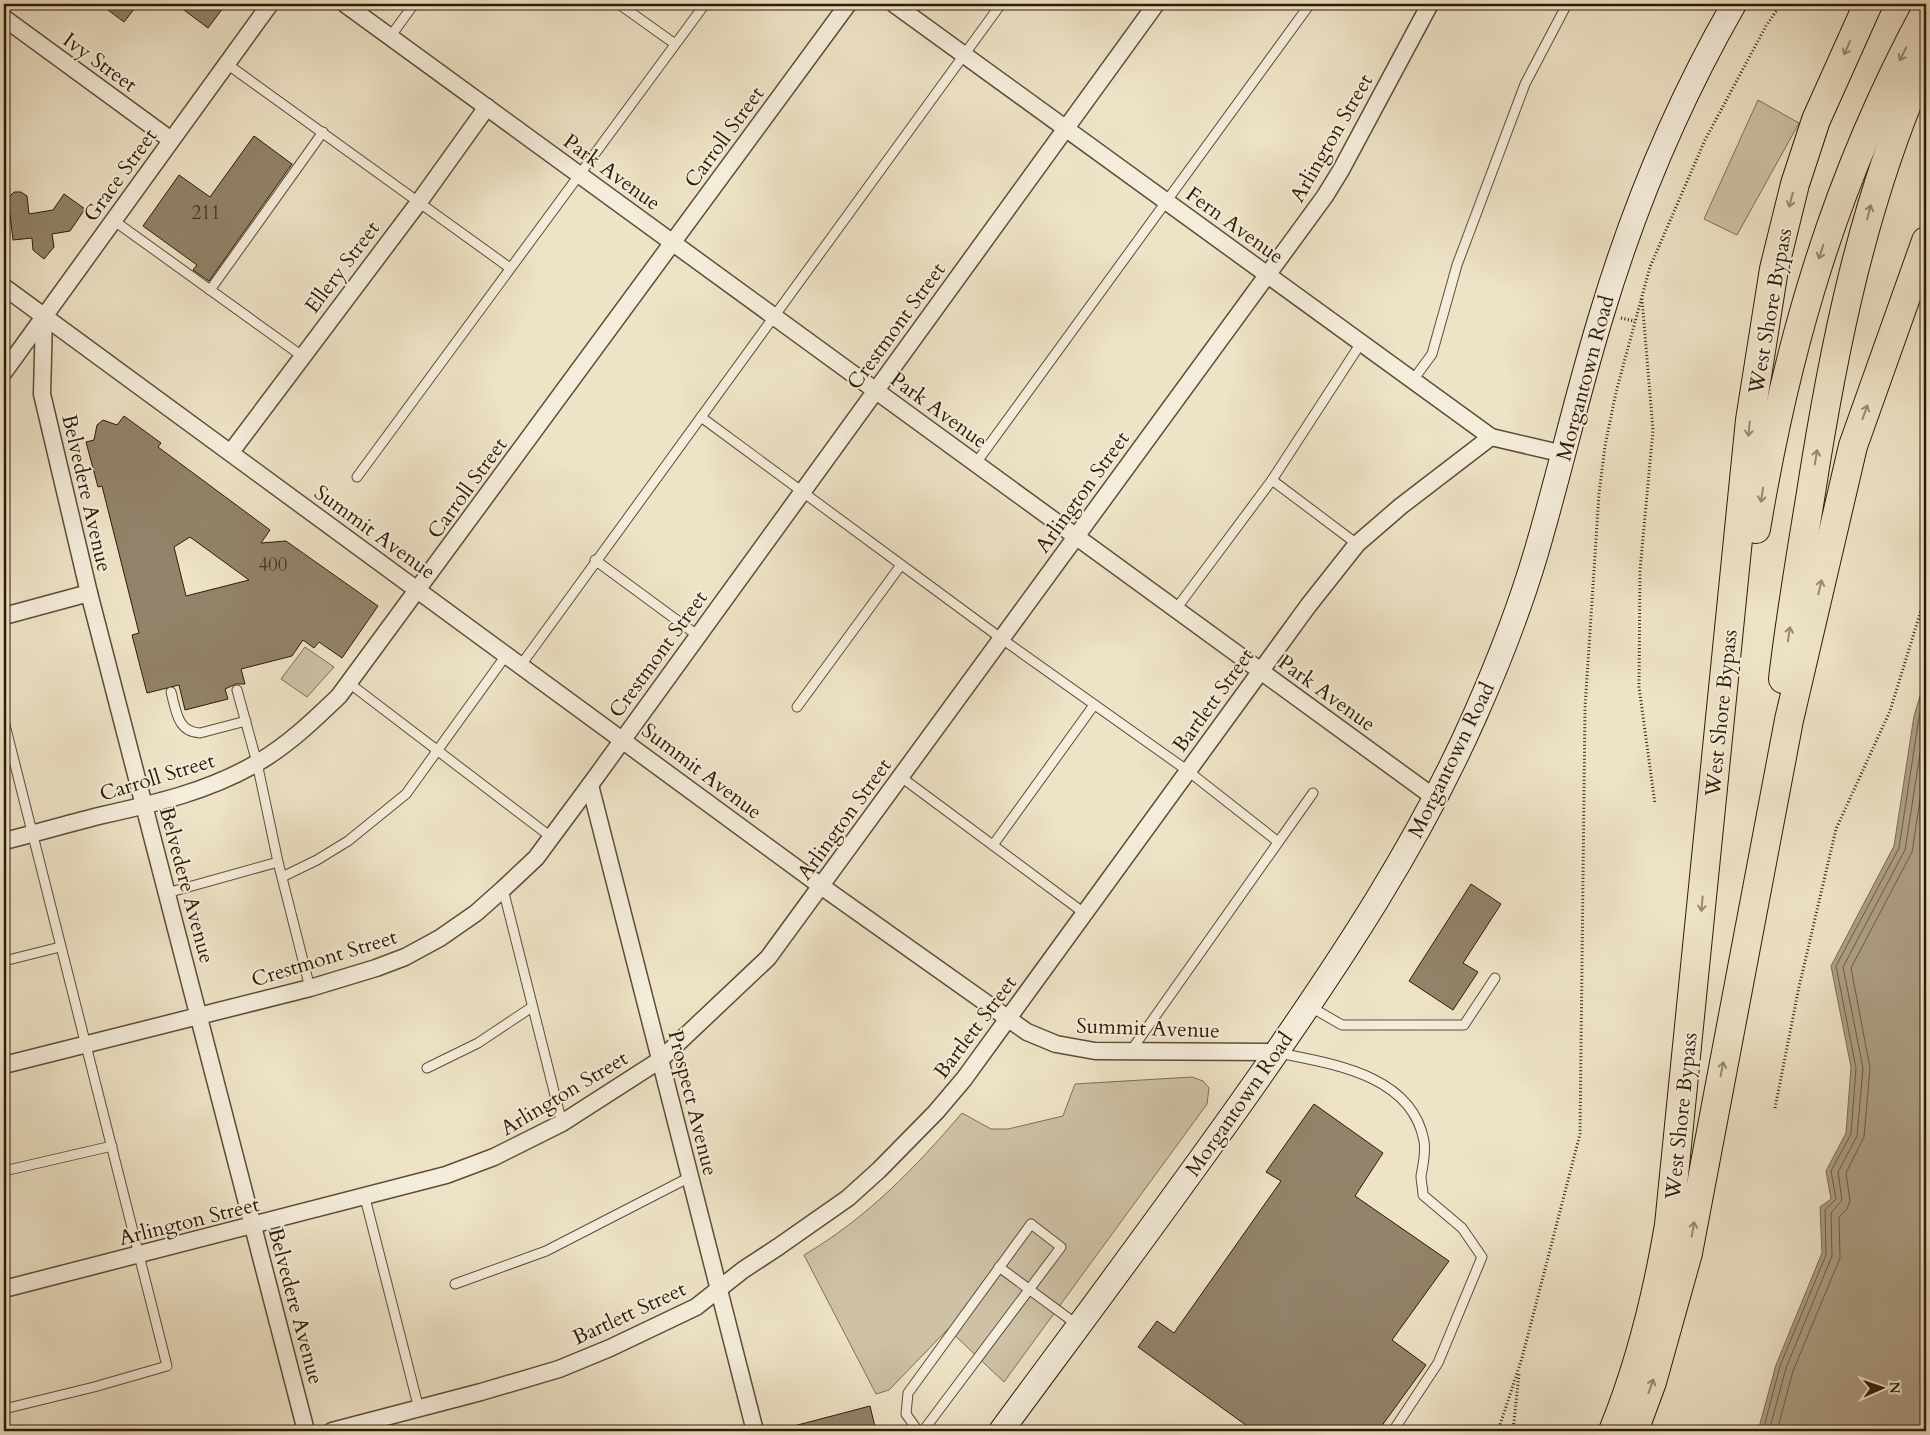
<svg xmlns="http://www.w3.org/2000/svg" width="1930" height="1435" font-family="Cardo,serif">
<style>
.green{fill:#cec1a6;stroke:#7e6e56}
.water{fill:#ad9f85;stroke:#7b6a52}
.lines{fill:none;stroke-linecap:round;stroke-linejoin:round}
.shore{stroke:#6e5c46;stroke-width:1}
.building{fill:#92836a;stroke:#2f1a06;fill-rule:evenodd}
.service-casing{stroke:#5f4c36;stroke-width:11}
.minor-casing{stroke:#5f4c36;stroke-width:19}
.secondary-casing{stroke:#2f1a06;stroke-width:26}
.motorway-casing{stroke:#2f1a06;stroke-width:30}
.path{stroke:#2f1a06;stroke-width:3;stroke-dasharray:1 2.5;stroke-linecap:butt}
.service{stroke:#f4eddb;stroke-width:9}
.minor{stroke:#f4eddb;stroke-width:16}
.secondary{stroke:#f4eddb;stroke-width:24}
.motorway{stroke:#eee3c7;stroke-width:28}
.oneway{stroke:#988970}
.labels{text-anchor:middle;stroke-width:4;stroke-linejoin:round;paint-order:stroke}
.number-label{font-size:19px;fill:#48341f}
.street-label{font-size:21px;fill:#2f1a06;stroke:#f4eddb}
</style>
<rect width="100%" height="100%" fill="#eee3c7"/>
<filter id="stains"><feTurbulence type="fractalNoise" baseFrequency=".004" numOctaves="4"/><feColorMatrix values="0 0 0 0 .2 0 0 0 0 .09 0 0 0 0 .02 0 0 0 .5 -.17"/></filter>
<radialGradient id="worn" r=".72"><stop offset=".6" stop-color="#630" stop-opacity="0"/><stop offset="1" stop-color="#630" stop-opacity=".3"/></radialGradient>
<g class="green">
<polygon points="1758,100 1799,123 1737,235 1704,219"/>
<polygon points="305,647 334,667 307,697 281,679"/>
<path d="M1192 1077 1203 1081 1209 1088 1207 1104 1004 1382 948 1329 889 1390 876 1394 804 1255C867 1218 915 1168 962 1113L991 1129H1008L1063 1116 1075 1084Z"/>
</g>
<polygon class="water" points="1926,676 1926,1431 1758,1431 1776,1365 1822,1253 1820,1207 1831,1199 1826,1171 1846,1133 1851,1067 1831,966 1894,846 1914,716"/>
<g class="lines">
<g class="shore">
<polyline points="1763,1431 1780,1366 1826,1255 1825,1210 1836,1199 1831,1171 1851,1134 1856,1068 1836,966 1899,848 1919,717 1926,693"/>
<polyline points="1769,1431 1786,1368 1832,1256 1831,1213 1842,1200 1838,1172 1857,1136 1863,1068 1843,967 1905,850 1926,715"/>
<polyline points="1777,1431 1793,1371 1840,1258 1839,1217 1847,1209 1850,1201 1846,1173 1864,1137 1870,1068 1851,968 1912,852 1926,761"/>
</g>
</g>
<g class="building">
<polygon points="100,4 138,4 124,22"/>
<polygon points="176,4 226,4 208,28"/>
<polygon points="254,136 292,164 209,281 193,270 197,265 143,226 179,175 210,197"/>
<polygon points="14,192 21,192 27,196 29,214 53,210 64,194 85,209 70,231 52,234 54,247 44,259 33,250 32,238 13,240 8,198"/>
<path d="M124 416 161 443 158 447 270 530 261 543 286 541 378 606 342 658 319 642 314 648 303 640 292 656 241 669 245 684H236L225 689 228 699 185 710 179 685 147 693 132 635 139 633 102 486 98 487 86 442 94 440 97 425 103 420 117 425ZM190 537 249 580 186 596 174 547Z"/>
<polygon points="1471,884 1501,904 1463,963 1478,972 1453,1010 1409,981"/>
<polygon points="1314,1104 1383,1153 1355,1196 1449,1261 1392,1340 1426,1365 1378,1431 1254,1431 1138,1347 1157,1321 1174,1333 1281,1181 1266,1172"/>
<polygon points="870,1406 876,1431 791,1431 790,1427"/>
</g>
<g class="lines">
<g class="service-casing">
<g id="service">
<polyline points="619,4 675,44"/>
<polyline points="390,37 414,4"/>
<polyline points="227,64 510,268"/>
<polyline points="113,220 302,356"/>
<polyline points="210,290 323,132"/>
<polyline points="1413,380 1432,354 1457,265 1525,84 1567,4"/>
<polyline points="701,417 1002,639 1188,771 1277,841"/>
<polyline points="976,463 1310,4"/>
<polyline points="357,477 705,4"/>
<polyline points="1272,480 1357,544"/>
<polyline points="595,560 697,635"/>
<polyline points="1176,609 1272,480 1361,343"/>
<polyline points="521,665 1001,4"/>
<polyline points="349,683 551,837"/>
<polyline points="237,690 257,763 278,862 310,988"/>
<path d="M171 692C176 710 177 732 200 733L246 721"/>
<polyline points="797,707 901,565"/>
<polyline points="4,721 167,1366 94,1387 4,1409"/>
<polyline points="901,777 1084,913"/>
<polyline points="993,845 1094,705"/>
<polyline points="282,877 317,860 348,841 406,794 507,654"/>
<polyline points="503,889 562,1123"/>
<polyline points="167,893 278,862"/>
<polyline points="4,961 60,947"/>
<polyline points="1309,1006 1342,1025 1464,1025 1495,978"/>
<polyline points="1130,1052 1313,793"/>
<path d="M1279 1053C1333 1064 1412 1075 1424 1141 1426 1154 1423 1164 1421 1176 1421 1182 1423 1189 1423 1195L1462 1228 1482 1257 1438 1363 1393 1431"/>
<polyline points="427,1068 478,1043 532,1007"/>
<polyline points="4,1171 112,1146"/>
<polyline points="365,1198 419,1409"/>
<polyline points="999,1267 1079,1326"/>
<polyline points="455,1284 546,1251 690,1177"/>
<polyline points="918,1431 906,1414 908,1393 1031,1224 1061,1247 923,1431"/>
</g>
</g>
<g class="minor-casing">
<g id="minor">
<polyline points="345,4 1435,798"/>
<polyline points="894,4 1491,437 1564,454"/>
<polyline points="4,18 171,140"/>
<polyline points="4,287 821,886 1027,1032 1056,1044 1095,1051 1277,1052"/>
<polyline points="44,316 42,394 89,593 306,1431"/>
<polyline points="4,372 270,4"/>
<polyline points="231,452 419,202 487,107"/>
<polyline points="4,616 89,593"/>
<polyline points="590,785 755,1431"/>
<path d="M4 841C37 833 70 823 103 815 157 803 209 791 257 763 288 745 313 721 339 696L848 4"/>
<polyline points="4,1065 310,988 376,968 405,957 440,938 476,913 503,889 536,858 590,785 1156,4"/>
<polyline points="4,1289 446,1175 494,1157 562,1123 660,1060 768,958 1325,196 1341,170 1430,4"/>
<polyline points="332,1431 481,1392 559,1369 610,1348 696,1307 743,1270 778,1247 848,1198 879,1170 936,1112 964,1079 1308,606 1357,544 1401,506 1491,437"/>
</g>
</g>
<g class="secondary-casing">
<path id="secondary" d="M1001 1431C1088 1313 1176 1196 1260 1076 1341 960 1419 843 1476 713 1499 661 1520 607 1536 553 1560 472 1578 390 1603 310 1635 204 1679 100 1734 4"/>
</g>
<g class="motorway-casing">
<g id="motorway">
<path d="M1756 529C1787 343 1836 177 1926 11"/>
<path d="M1783 679C1790 619 1800 559 1810 499 1833 349 1863 199 1926 59"/>
<polyline points="1635,1428 1652,1382 1688,1253 1789,720 1853,446 1926,241"/>
<path d="M1613 1431C1640 1365 1657 1296 1669 1225L1750 420 1774 269 1795 184 1816 120 1868 4"/>
</g>
</g>
<g class="path">
<polyline points="1642,299 1653,430 1640,570 1639,687 1655,804"/>
<polyline points="1621,318 1635,321"/>
<polyline points="1775,1108 1799,987 1836,829 1890,711 1926,594"/>
<polyline points="1498,1431 1522,1358 1580,1134 1585,708 1599,494 1605,446 1616,392 1650,267 1705,140 1766,26 1781,4"/>
<polyline points="1513,1431 1519,1374"/>
</g>
<use href="#service" class="service"/>
<use href="#minor" class="minor"/>
<use href="#secondary" class="secondary"/>
<use href="#motorway" class="motorway"/>
</g>
<defs><path id="oneway-shaft" d="M-6 0H5M1.5-3L5.5 0L1.5 3" fill="none" stroke-width="1.6" stroke-linecap="round" stroke-linejoin="round" transform="scale(1.25)"/></defs>
<g class="oneway">
<use href="#oneway-shaft" transform="translate(1847 48) rotate(114)"/>
<use href="#oneway-shaft" transform="translate(1903 54) rotate(117)"/>
<use href="#oneway-shaft" transform="translate(1791 200) rotate(104)"/>
<use href="#oneway-shaft" transform="translate(1869 212) rotate(-75)"/>
<use href="#oneway-shaft" transform="translate(1821 252) rotate(108)"/>
<use href="#oneway-shaft" transform="translate(1865 412) rotate(-70)"/>
<use href="#oneway-shaft" transform="translate(1749 429) rotate(96)"/>
<use href="#oneway-shaft" transform="translate(1816 457) rotate(-81)"/>
<use href="#oneway-shaft" transform="translate(1762 495) rotate(99)"/>
<use href="#oneway-shaft" transform="translate(1820 587) rotate(-77)"/>
<use href="#oneway-shaft" transform="translate(1789 634) rotate(-81)"/>
<use href="#oneway-shaft" transform="translate(1702 904) rotate(95)"/>
<use href="#oneway-shaft" transform="translate(1722 1069) rotate(-79)"/>
<use href="#oneway-shaft" transform="translate(1693 1229) rotate(-80)"/>
<use href="#oneway-shaft" transform="translate(1651 1386) rotate(-70)"/>
</g>
<g class="labels">
<g class="number-label">
<text x="206" y="219">211</text>
<text x="273" y="571">400</text>
</g>
<g class="street-label">
<text transform="translate(100 62) rotate(36)" y="7">Ivy Street</text>
<text transform="translate(724 137) rotate(-54)" y="7">Carroll Street</text>
<text transform="translate(1331 138) rotate(-60)" y="7">Arlington Street</text>
<text transform="translate(612 172) rotate(36)" y="7">Park Avenue</text>
<text transform="translate(120 175) rotate(-54)" y="7">Grace Street</text>
<text transform="translate(1235 225) rotate(36)" y="7">Fern Avenue</text>
<text transform="translate(342 267) rotate(-53)" y="7">Ellery Street</text>
<text transform="translate(1770 311) rotate(-80)" y="7">West Shore Bypass</text>
<text transform="translate(896 326) rotate(-54)" y="7">Crestmont Street</text>
<text transform="translate(1585 378) rotate(-75)" y="7">Morgantown Road</text>
<text transform="translate(939 410) rotate(36)" y="7">Park Avenue</text>
<text transform="translate(467 488) rotate(-54)" y="7">Carroll Street</text>
<text transform="translate(1082 492) rotate(-54)" y="7">Arlington Street</text>
<text transform="translate(87 493) rotate(77)" y="7">Belvedere Avenue</text>
<text transform="translate(375 532) rotate(36)" y="7">Summit Avenue</text>
<text transform="translate(658 654) rotate(-54)" y="7">Crestmont Street</text>
<text transform="translate(1327 693) rotate(36)" y="7">Park Avenue</text>
<text transform="translate(1213 700) rotate(-54)" y="7">Bartlett Street</text>
<text transform="translate(1721 713) rotate(-84)" y="7">West Shore Bypass</text>
<text transform="translate(1451 760) rotate(-64)" y="7">Morgantown Road</text>
<text transform="translate(702 771) rotate(37)" y="7">Summit Avenue</text>
<text transform="translate(157 777) rotate(-17)" y="7">Carroll Street</text>
<text transform="translate(844 819) rotate(-54)" y="7">Arlington Street</text>
<text transform="translate(187 885) rotate(75)" y="7">Belvedere Avenue</text>
<text transform="translate(324 958) rotate(-17)" y="7">Crestmont Street</text>
<text transform="translate(975 1027) rotate(-53)" y="7">Bartlett Street</text>
<text transform="translate(1148 1028) rotate(2)" y="7">Summit Avenue</text>
<text transform="translate(564 1093) rotate(-31)" y="7">Arlington Street</text>
<text transform="translate(693 1103) rotate(76)" y="7">Prospect Avenue</text>
<text transform="translate(1239 1104) rotate(-55)" y="7">Morgantown Road</text>
<text transform="translate(1681 1116) rotate(-84)" y="7">West Shore Bypass</text>
<text transform="translate(189 1221) rotate(-14)" y="7">Arlington Street</text>
<text transform="translate(296 1306) rotate(75)" y="7">Belvedere Avenue</text>
<text transform="translate(629 1313) rotate(-25)" y="7">Bartlett Street</text>
</g>
</g>
<rect width="1930" height="1435" fill="none" stroke="#eee3c7" stroke-width="20"/>
<rect x="5" y="5" width="1920" height="1425" fill="none" stroke="#2f1a06" stroke-width="2.5"/>
<rect x="10" y="10" width="1910" height="1415" fill="none" stroke="#2f1a06"/>
<g transform="translate(1882 1388) rotate(88)" stroke="#f4eddb" stroke-width="4" paint-order="stroke">
<path d="M0-4L9 19L0 12L-9 19Z" fill="#2f1a06"/>
<text y="-8" font-size="14" font-weight="bold" text-anchor="middle" fill="#2f1a06">N</text>
</g>
<rect width="100%" height="100%" filter="url(#stains)"/>
<rect width="100%" height="100%" fill="url(#worn)"/>
</svg>
